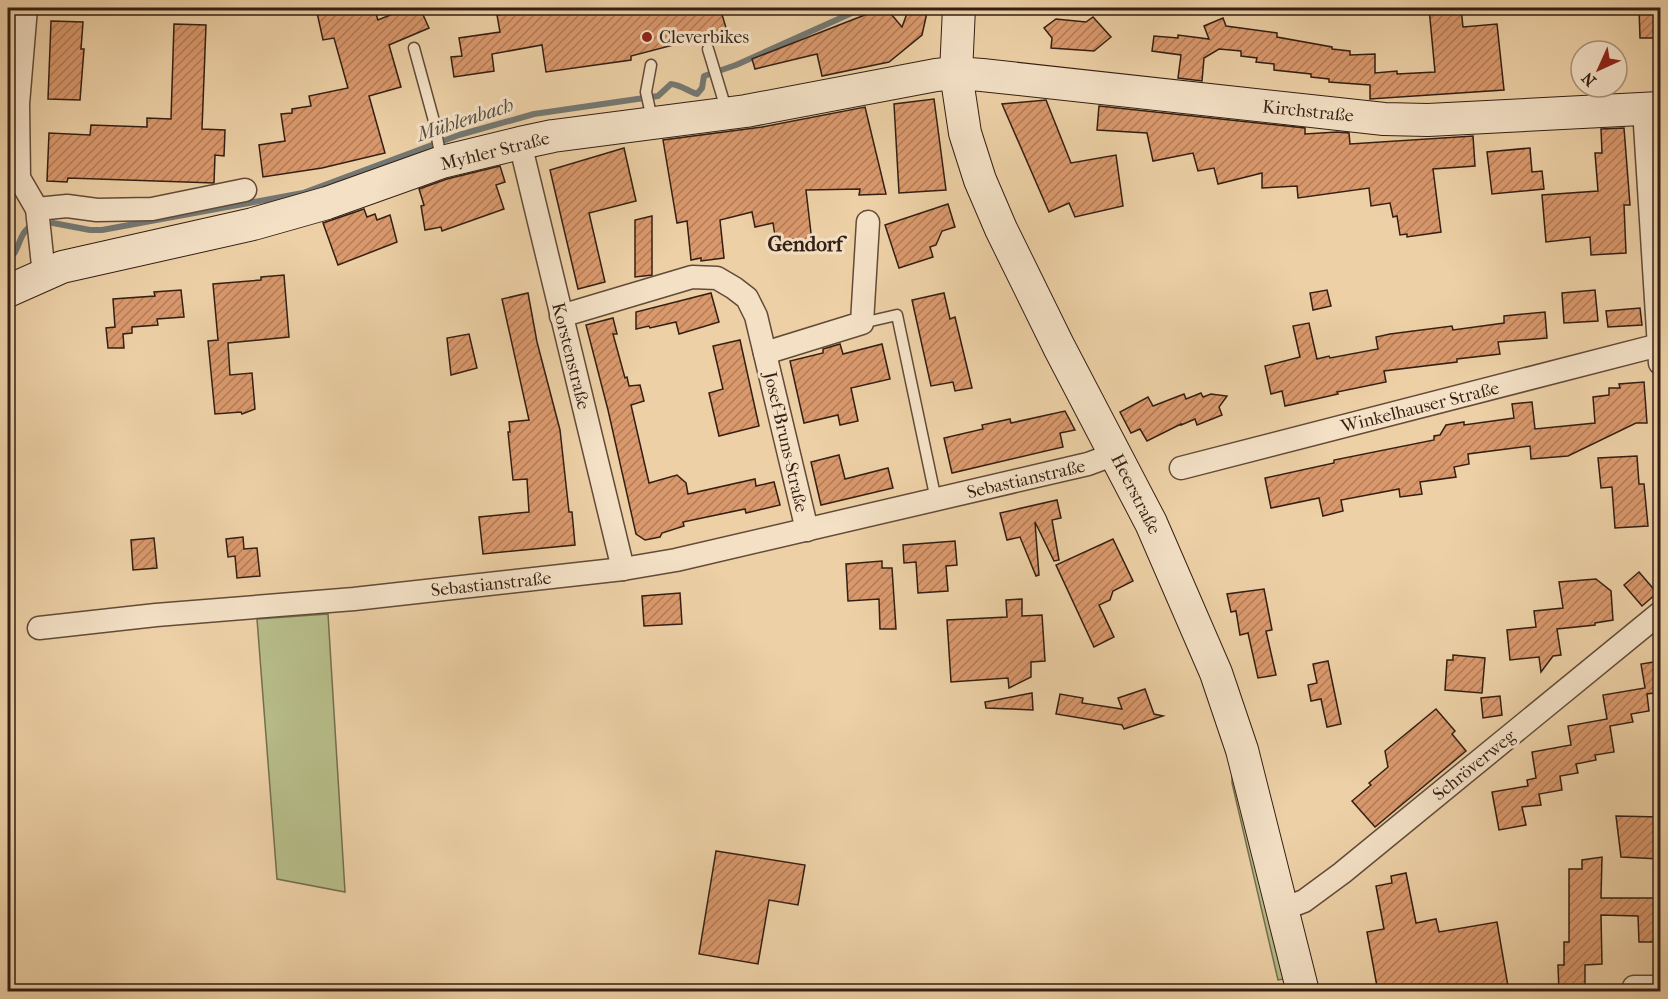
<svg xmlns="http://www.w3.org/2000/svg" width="1668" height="999" font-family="'IM FELL French Canon',serif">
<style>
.grass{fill:#b6bc88;stroke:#756e4e;stroke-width:1.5}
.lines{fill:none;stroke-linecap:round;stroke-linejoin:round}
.stream{stroke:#747873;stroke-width:6}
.building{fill:url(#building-hatch);stroke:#341f13;stroke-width:1.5}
.lane-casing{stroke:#624b38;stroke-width:13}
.street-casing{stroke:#624b38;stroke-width:25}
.secondary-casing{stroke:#341f13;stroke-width:34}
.lane{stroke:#f3e0c5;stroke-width:10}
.street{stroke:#f3e0c5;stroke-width:22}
.secondary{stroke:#f3e0c5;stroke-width:32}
.poi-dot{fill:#8f2418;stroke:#f3e0c5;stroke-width:2}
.labels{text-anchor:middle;stroke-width:6;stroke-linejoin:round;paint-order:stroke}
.poi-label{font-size:18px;fill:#341f13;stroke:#f3e0c5;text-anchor:start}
.street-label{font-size:18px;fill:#341f13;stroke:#f3e0c5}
.water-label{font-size:20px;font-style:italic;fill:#544c43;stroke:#f3e0c5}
.quarter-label{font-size:21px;font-weight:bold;fill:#341f13;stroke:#f3e0c5}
</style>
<defs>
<pattern id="building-hatch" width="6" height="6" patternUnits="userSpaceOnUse" patternTransform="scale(1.5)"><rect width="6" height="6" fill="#da996d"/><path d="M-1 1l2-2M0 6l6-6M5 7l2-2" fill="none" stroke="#b27c58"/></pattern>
</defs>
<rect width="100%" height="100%" fill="#edd0a6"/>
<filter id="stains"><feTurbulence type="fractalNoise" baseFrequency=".00333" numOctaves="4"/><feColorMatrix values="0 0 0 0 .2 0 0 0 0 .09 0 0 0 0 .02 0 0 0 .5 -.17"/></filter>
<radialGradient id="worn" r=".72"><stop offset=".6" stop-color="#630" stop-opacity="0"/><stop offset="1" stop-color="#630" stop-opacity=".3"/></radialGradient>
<g class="grass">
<polygon points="328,614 345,892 277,879 257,619"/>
<polygon points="1232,769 1284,979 1278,980 1232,783"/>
</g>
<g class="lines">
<g class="stream">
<path d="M53 223 90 230H102L303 193 459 135 534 114 658 96 671 84C681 85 688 91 697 94L702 88 704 76 736 65 863 8"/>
<path d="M8 260C20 252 18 233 32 225"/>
</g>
</g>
<g class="building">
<polygon points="316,8 374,8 378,20 407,8 420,8 429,28 389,45 401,87 369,96 385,153 322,168 263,177 259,145 285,141 281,114 292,113 292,109 311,106 309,96 348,88 334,38 323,40"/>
<polygon points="552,8 720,8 727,31 631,56 631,60 546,72 542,45 492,54 494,71 454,77 451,57 462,56 459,38 500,32 497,15"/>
<polygon points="886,8 902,27 909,8 928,8 922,35 889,62 822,76 817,54 755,69 752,59 875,11 877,14"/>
<polygon points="1429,8 1461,8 1463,27 1497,24 1504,90 1370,99 1370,85 1329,82 1329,79 1311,77 1311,74 1274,70 1274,64 1256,62 1257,58 1241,56 1241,51 1219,49 1204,58 1202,81 1178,78 1181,55 1152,51 1154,36 1178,38 1178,35 1209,39 1204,26 1223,18 1226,26 1277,33 1277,37 1332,47 1332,49 1350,51 1350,55 1375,54 1375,73 1397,71 1397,74 1435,72"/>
<polygon points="1639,8 1660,8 1660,38 1640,38"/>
<polygon points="1093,17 1111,37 1094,51 1051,48 1052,38 1044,28 1056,19 1086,22"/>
<polygon points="51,21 83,22 81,49 84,49 80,100 48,99"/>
<polygon points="174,24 206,25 202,129 225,130 224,156 215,155 214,183 68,178 67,182 47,181 49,133 90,135 91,125 147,127 147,118 171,119"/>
<polygon points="934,99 946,190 899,193 894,104"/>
<polygon points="1046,100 1071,163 1116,155 1123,206 1075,217 1069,203 1049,212 1002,104"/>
<polygon points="1099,106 1305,128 1305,134 1337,132 1349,133 1350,144 1473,136 1475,166 1433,169 1441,232 1407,237 1407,234 1400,235 1397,216 1393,217 1390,203 1371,206 1369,188 1298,198 1297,186 1262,188 1262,173 1218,184 1214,168 1198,171 1193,153 1153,161 1147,133 1097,130"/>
<polygon points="865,107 886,194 859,195 860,189 806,190 812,242 796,244 795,239 776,242 773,223 755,227 752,212 720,220 724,258 701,261 701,258 691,260 687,221 677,223 663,140 762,127"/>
<polygon points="1624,128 1630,205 1624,205 1626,253 1591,255 1590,237 1546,242 1542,195 1598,191 1595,153 1602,153 1601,129"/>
<polygon points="624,148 636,201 589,213 605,282 578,289 550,170"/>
<polygon points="1530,148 1532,172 1542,171 1544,189 1492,194 1487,152"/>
<polygon points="500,166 505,182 496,185 504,209 442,231 441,227 425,230 421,206 424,205 419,189 447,179"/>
<polygon points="948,204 955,227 942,231 936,245 930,247 933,257 899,268 885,225"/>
<polygon points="364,209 367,217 375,214 377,220 390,215 397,242 338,265 323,223"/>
<polygon points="652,216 652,275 635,277 635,220"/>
<polygon points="284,275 289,337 228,343 230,375 252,373 255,409 242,414 241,412 215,414 208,341 218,340 213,284 261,280 261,277"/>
<polygon points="181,290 184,317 157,319 158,325 132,327 132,333 123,334 124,348 108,348 106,328 115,327 113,299 155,296 154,292"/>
<polygon points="1327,290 1331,306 1313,310 1310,293"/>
<polygon points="1595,290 1598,321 1564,323 1562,293"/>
<polygon points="528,293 537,342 560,430 569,512 572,512 575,545 483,554 479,517 529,512 527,479 513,480 508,432 510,432 509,422 529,420 502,299"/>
<polygon points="711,293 719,322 679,334 676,322 650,328 649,326 636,329 636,312"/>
<polygon points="944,293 950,319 955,317 972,388 955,391 953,382 931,386 912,300"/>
<polygon points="1640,308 1642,325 1608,327 1606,311"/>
<polygon points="1545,312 1547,338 1498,342 1500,354 1457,359 1457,362 1384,371 1386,382 1337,392 1338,394 1285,406 1282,391 1271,394 1265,366 1300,357 1293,326 1309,323 1317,359 1329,356 1330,358 1378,349 1376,337 1390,334 1452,326 1453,330 1504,323 1504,316"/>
<polygon points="613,318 617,334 613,334 625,378 627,377 629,386 640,385 644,401 631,405 649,483 677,475 686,483 688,494 755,479 756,486 774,482 780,505 746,513 745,509 683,522 684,526 662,533 660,537 645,540 636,534 608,410 586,325"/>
<polygon points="469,334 477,368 451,375 447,338"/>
<polygon points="740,340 759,426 719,436 709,393 723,389 713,346"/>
<polygon points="840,344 843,354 882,344 890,379 851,388 858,421 840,425 838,415 804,423 790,361 823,353 823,349"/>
<polygon points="1644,382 1647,423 1636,423 1568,456 1531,459 1530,446 1468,454 1469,464 1454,467 1456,477 1420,482 1422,494 1400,497 1399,489 1341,500 1343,511 1323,516 1319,498 1271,508 1265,478 1334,463 1334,460 1434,440 1434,436 1440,435 1446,425 1464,422 1464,425 1514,418 1512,404 1532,402 1535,429 1595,423 1593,397 1609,395 1609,388 1620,388 1619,384"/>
<polygon points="1201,393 1203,397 1211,394 1227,396 1219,407 1222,415 1197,425 1195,419 1181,425 1181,424 1147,441 1140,429 1131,433 1120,412 1148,397 1153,406 1184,394 1186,399"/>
<polygon points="1065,411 1075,430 1060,433 1063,447 952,473 944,438 983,429 982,425 1010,419 1011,423"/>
<polygon points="839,455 845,479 888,468 893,488 821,505 811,462"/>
<polygon points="1637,456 1639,484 1644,484 1648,526 1615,528 1612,487 1601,488 1598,458"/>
<polygon points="1057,500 1061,518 1052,520 1059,560 1054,561 1035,522 1039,575 1036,576 1020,537 1007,540 1000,513"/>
<polygon points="243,537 244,549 257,548 260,576 237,578 235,556 228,557 226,539"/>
<polygon points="154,538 157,568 133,570 131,540"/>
<polygon points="1113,539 1133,581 1113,591 1110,600 1099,605 1114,637 1094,647 1056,565"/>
<polygon points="955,541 957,565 946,566 948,591 918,593 916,562 904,563 903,545"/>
<polygon points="882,561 882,568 892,568 896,629 880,629 879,599 848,601 846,564"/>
<polygon points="1639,572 1657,593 1642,606 1624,585"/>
<polygon points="1596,579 1611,591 1613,620 1595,623 1595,625 1557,629 1561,655 1553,656 1541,672 1539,657 1510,660 1507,630 1536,627 1534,611 1563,608 1559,582"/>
<polygon points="1264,589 1272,630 1266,631 1276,675 1258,678 1248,633 1240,635 1236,611 1231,612 1227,594"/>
<polygon points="680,593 682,624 644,626 642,596"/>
<polygon points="1022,599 1022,616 1042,615 1045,661 1031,662 1031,677 1009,688 1008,678 951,682 947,620 1007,617 1006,600"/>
<polygon points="1453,655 1485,658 1482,693 1445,690 1447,660 1453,660"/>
<polygon points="1328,661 1341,724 1327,727 1321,699 1311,701 1308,685 1317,683 1313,664"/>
<polygon points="1660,661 1660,692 1647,694 1649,711 1631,714 1633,722 1610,726 1614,752 1595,755 1596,760 1576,764 1578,773 1560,776 1562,790 1539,794 1541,805 1522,807 1526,825 1499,830 1492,792 1528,786 1527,780 1536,778 1532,752 1571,745 1568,726 1607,719 1603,695 1645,688 1641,664"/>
<polygon points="1145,689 1154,714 1163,716 1124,729 1122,725 1056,714 1060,694 1083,698 1082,703 1122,709 1118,698"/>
<polygon points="1032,693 1033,710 986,708 985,702"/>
<polygon points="1500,696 1502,715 1483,718 1481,698"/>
<polygon points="1436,709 1455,731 1452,734 1466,751 1375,827 1352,801 1371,785 1369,783 1388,767 1385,751"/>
<polygon points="1616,816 1660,817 1660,859 1621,857"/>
<polygon points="716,851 805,865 798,905 769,900 758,964 699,954"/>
<polygon points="1602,857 1601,898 1660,898 1660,942 1639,942 1638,916 1601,915 1602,964 1585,965 1585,992 1559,992 1558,965 1564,965 1564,942 1569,942 1569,869 1582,869 1582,860"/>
<polygon points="1406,873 1416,923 1436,919 1439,932 1497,922 1509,992 1378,992 1367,932 1384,929 1376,886 1392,883 1391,876"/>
</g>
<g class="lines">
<g class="lane-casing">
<g id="lane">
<polyline points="414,48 434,121 441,159"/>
<polyline points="708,49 727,112"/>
<polyline points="651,65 646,92 652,119"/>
<polyline points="862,323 897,315 936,500"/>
</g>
</g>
<g class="street-casing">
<g id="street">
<polyline points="26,8 18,104 19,178 37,209 44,275"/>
<polyline points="1644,109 1660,363"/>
<polyline points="520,143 623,569"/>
<polyline points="37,209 67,206 97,210 152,209 245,190"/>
<polyline points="561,316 692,277 717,278 734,288 747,298 756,316 807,530"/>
<polyline points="765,353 862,323 868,222"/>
<polyline points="1181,468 1659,345"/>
<polyline points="39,628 156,615 354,599 623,569 676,560 1088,464 1115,454"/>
<polyline points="1283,909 1304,901 1342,873 1660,613"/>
<polyline points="1634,987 1660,987"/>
</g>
</g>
<g class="secondary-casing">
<g id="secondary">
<polyline points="959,8 956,73 965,133 980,180 1001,229 1059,347 1151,523 1216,673 1242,750 1303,992"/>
<polyline points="8,291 62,267 253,224 327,203 442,162 520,143 553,136 746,111 936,75 956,73 982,75 1384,119 1428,120 1660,108"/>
</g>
</g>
<use href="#lane" class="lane"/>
<use href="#street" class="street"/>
<use href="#secondary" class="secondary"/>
</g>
<circle class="poi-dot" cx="647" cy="37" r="6"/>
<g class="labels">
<g class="poi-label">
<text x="659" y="43">Cleverbikes</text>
</g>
<g class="street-label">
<text transform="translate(1308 111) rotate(6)" y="6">Kirchstraße</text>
<text transform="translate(495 151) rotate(-14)" y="6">Myhler Straße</text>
<text transform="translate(571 356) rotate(76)" y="6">Korstenstraße</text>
<text transform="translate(1420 407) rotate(-14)" y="6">Winkelhauser Straße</text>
<text transform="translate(786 442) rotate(77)" y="6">Josef-Bruns-Straße</text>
<text transform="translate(1026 479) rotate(-13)" y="6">Sebastianstraße</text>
<text transform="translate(1136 494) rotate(63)" y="6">Heerstraße</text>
<text transform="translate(491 584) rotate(-6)" y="6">Sebastianstraße</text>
<text transform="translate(1474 765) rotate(-39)" y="6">Schröverweg</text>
</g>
<g class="water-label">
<text transform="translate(465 119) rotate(-18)" y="7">Mühlenbach</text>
</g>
<g class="quarter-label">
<text x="805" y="251">Gendorf</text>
</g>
</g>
<rect width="1668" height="999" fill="none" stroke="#edd0a6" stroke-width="30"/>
<rect x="9" y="9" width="1650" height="981" fill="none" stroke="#341f13" stroke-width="3"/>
<rect x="15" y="15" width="1638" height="969" fill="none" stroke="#341f13" stroke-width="1.5"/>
<g transform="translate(1599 69) rotate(225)"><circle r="28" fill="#f3e0c5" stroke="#a7937e" stroke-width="1.5"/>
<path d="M0-4.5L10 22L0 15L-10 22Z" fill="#8f2418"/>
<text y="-9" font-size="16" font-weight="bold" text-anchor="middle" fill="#341f13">N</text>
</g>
<rect width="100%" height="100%" filter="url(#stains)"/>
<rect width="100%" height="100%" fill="url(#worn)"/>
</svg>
